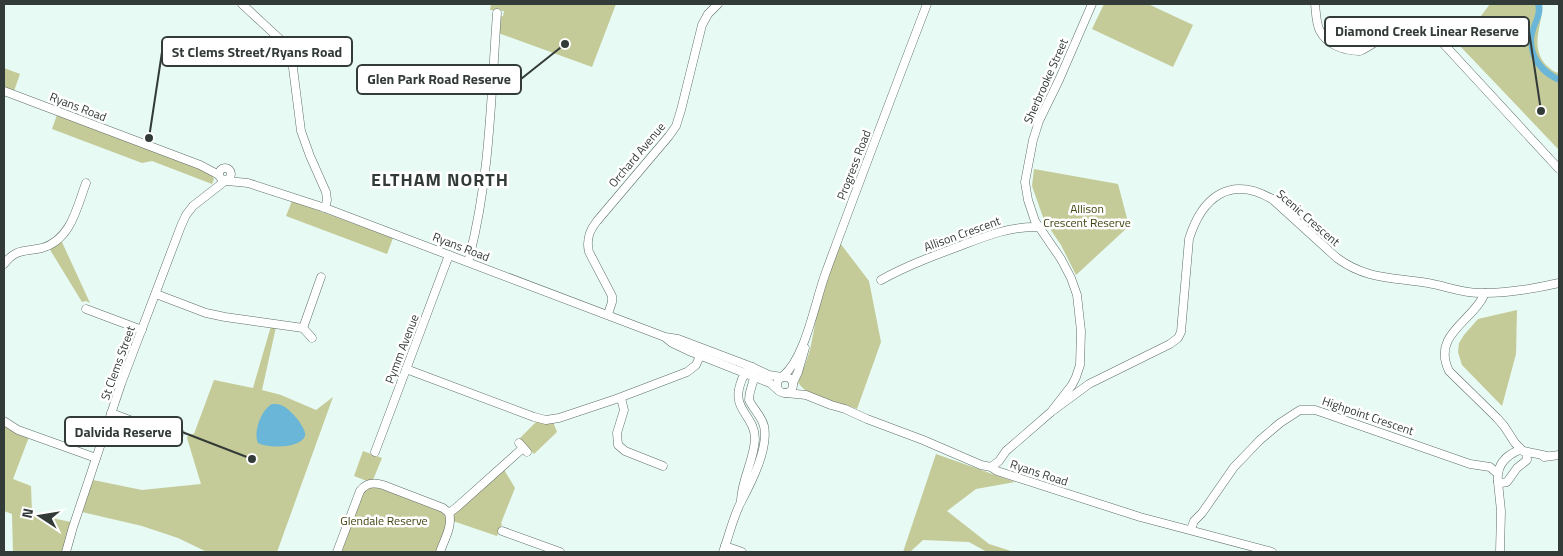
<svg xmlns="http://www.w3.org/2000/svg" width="1563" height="556" font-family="'Titillium Web',sans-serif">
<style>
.green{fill:#c4ca98}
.water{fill:#69b6d8}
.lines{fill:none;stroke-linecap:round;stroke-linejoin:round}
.minor-casing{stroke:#5e6e68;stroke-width:9}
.minor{stroke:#fff;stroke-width:8}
.labels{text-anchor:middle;stroke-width:5;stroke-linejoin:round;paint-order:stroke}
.street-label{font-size:12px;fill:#333b38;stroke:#fff}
.park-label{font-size:12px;fill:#3f430d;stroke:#fff}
.district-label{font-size:18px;font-weight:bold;letter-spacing:1px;fill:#333b38;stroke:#fff}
.leader{fill:none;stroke:#333b38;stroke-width:2}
.callout-dot{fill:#333b38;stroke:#fff;stroke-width:2}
.callout{fill:#fff;stroke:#333b38;stroke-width:2}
.callout-label{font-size:14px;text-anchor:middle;font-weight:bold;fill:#333b38}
</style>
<rect width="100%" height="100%" fill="#e7faf3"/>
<g class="green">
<polygon points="491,4 616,4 592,67 498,33 500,17 503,16 504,11 490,10"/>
<polygon points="1104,4 1148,4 1193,25 1173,67 1092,29"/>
<path d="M1490 4H1541L1542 9C1541 29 1530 47 1546 65 1551 69 1553 72 1559 73V150L1459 45Z"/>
<polygon points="4,68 20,74 14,91 4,87"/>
<polygon points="57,115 206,171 212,176 214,179 212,184 152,161 142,163 52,129"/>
<polygon points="1034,169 1118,184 1129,226 1076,275 1061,245 1044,220 1032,186"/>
<polygon points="292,201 393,238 387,254 286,216"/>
<polygon points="61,240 90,303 86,301 82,302 49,248"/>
<path d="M840 243 869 281 881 342 857 409C841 402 807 399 798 382L800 374 805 365 810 350 820 299Z"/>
<polygon points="1517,310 1516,354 1502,406 1462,365 1458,352 1459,343 1464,335 1478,319"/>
<polygon points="271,326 276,327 262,390 281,395 316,410 333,397 277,552 207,552 178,538 142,526 82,512 93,480 142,490 201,484 187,438 189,434 194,434 214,380 253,388"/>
<polygon points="537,421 553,422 557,432 534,454 519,439"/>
<polygon points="4,426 29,437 13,479 31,486 32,514 71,522 62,552 13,552 12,514 4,511"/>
<polygon points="363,451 382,458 373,480 367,481 354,476"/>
<polygon points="936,454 1015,482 976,489 947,511 989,544 1014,552 987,552 969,542 923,540 910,552 903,552"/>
<polygon points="503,468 515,488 501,523 502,524 497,536 453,521 454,515 456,512"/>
<polygon points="379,486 444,511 448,521 437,552 339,552 361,495 365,488"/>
</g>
<g class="water">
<path d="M1535 4H1542C1544 14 1539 21 1536 30 1529 50 1542 68 1559 76V83C1537 74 1524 55 1530 30 1532 21 1538 14 1535 4Z"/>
<path d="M272 404C276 404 279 404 283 406 290 409 307 428 305 436 300 449 267 448 258 443 253 432 261 410 272 404Z"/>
</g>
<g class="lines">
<g class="minor-casing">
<g id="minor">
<polyline points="242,4 284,43 290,52 293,68 301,131 310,156 326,192 327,200 325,208"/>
<path d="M1315 4C1316 12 1316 24 1320 31 1327 45 1345 51 1360 51 1369 47 1376 41 1384 37 1402 27 1423 29 1440 40L1559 169"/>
<polyline points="4,91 200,165 219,175"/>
<circle cx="225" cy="174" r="6"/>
<polyline points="227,181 248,183 325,208 665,337 678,339 752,367 769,375 782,377"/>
<path d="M468 262C490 181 491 96 497 13"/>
<path d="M4 264C16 248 25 252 42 248 71 240 77 207 86 183"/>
<path d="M881 280C906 266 933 256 960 246 986 236 1010 226 1039 227"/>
<path d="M1485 293C1474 321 1431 334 1449 371L1497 418 1504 426 1515 443 1523 451"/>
<polyline points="156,294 206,313 225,317 303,328 312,338"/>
<polyline points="86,309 142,330"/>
<path d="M608 314 612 302V296L589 252C586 240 589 231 597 221L669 136 676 126 681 110 702 25 708 14 718 4"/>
<polyline points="303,328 321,277"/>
<polyline points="666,338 672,343 689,351 770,383 779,391"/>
<polyline points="406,369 534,417 546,420 559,418 616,399 687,372 696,365 703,349"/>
<path d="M783 376C806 357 815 301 826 272 859 182 893 93 927 4"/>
<circle cx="785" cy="385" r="8"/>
<polyline points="793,383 798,372 805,348"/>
<polyline points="786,393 806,395 831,405 845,409 867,419 923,440 981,465 991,467 997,471 1140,517 1272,552"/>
<polyline points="621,398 624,410 617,433 618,445 625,451 663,466"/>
<path d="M1051 412 1089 384 1170 344 1178 338 1181 332 1189 239C1202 197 1230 175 1272 199L1337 258C1367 280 1393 277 1428 283 1446 286 1464 294 1484 293 1507 293 1537 288 1559 283"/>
<polyline points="111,413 162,432 180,433"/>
<polyline points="4,421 18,430 96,458"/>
<polyline points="519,443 527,452"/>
<polyline points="375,452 449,255"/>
<path d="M1526 452 1527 460 1517 468 1507 482 1501 483 1498 482C1496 466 1505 456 1519 450L1547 456"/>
<polyline points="1544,457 1559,455"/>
<polyline points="991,467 999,461 1006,451 1051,412 1072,385 1076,377 1080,365 1081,331 1077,295 1071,278 1061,259 1035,221 1028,200 1025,182 1033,140 1039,121 1059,80 1092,4"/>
<polyline points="1498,482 1501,511 1500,552"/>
<path d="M741 500C742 479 754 460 755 439 755 416 732 410 740 385 742 377 745 372 752 367"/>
<polyline points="449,513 457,507 523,448"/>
<polyline points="1191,529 1194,521 1202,513 1234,467 1260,440 1280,423 1300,410 1315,410 1324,413 1470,464 1490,467 1497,473"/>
<polyline points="502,531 560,552"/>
<polyline points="725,546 742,552"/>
<polyline points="66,552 73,527 121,384 181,226 186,215 193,206 225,181"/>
<path d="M337 552 360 491C366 483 373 482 383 485L443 508 449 513"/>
<path d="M440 552C444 540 453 526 449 513"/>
<path d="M723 552C729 536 733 517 741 502 751 483 769 448 764 426 761 415 753 409 749 400 749 385 757 384 752 367"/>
</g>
</g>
<use href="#minor" class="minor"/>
</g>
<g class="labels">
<g class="street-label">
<text transform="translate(1046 81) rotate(-66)" y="4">Sherbrooke Street</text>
<text transform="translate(78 107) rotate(21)" y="4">Ryans Road</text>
<text transform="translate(637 155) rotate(-50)" y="4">Orchard Avenue</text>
<text transform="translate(854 165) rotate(-69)" y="4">Progress Road</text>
<text transform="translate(1308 218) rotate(41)" y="4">Scenic Crescent</text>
<text transform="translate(962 234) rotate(-20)" y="4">Allison Crescent</text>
<text transform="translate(461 247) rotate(21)" y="4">Ryans Road</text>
<text transform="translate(402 349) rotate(-69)" y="4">Pymm Avenue</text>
<text transform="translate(118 363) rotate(-70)" y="4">St Clems Street</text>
<text transform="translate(1368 416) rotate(19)" y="4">Highpoint Crescent</text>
<text transform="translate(1039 473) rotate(18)" y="4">Ryans Road</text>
</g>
<g class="park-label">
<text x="1087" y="213">Allison<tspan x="1087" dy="14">Crescent Reserve</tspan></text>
<text x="384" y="525">Glendale Reserve</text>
</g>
<g class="district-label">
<text x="440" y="186">ELTHAM NORTH</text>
</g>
</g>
<path class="leader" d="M1541 111L1529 31M149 138L162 52M565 44L521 79M252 459L182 432"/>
<g class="callout-dot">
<circle cx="1541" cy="111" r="5"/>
<circle cx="149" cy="138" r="5"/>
<circle cx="565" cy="44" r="5"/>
<circle cx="252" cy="459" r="5"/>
</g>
<g class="callout">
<rect x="1325" y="17" width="204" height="29" rx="5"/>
<rect x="162" y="37" width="190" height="29" rx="5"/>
<rect x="357" y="65" width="164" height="29" rx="5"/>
<rect x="65" y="417" width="117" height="29" rx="5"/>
</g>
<g class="callout-label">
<text x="1427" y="36">Diamond Creek Linear Reserve</text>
<text x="257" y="57">St Clems Street/Ryans Road</text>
<text x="439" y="84">Glen Park Road Reserve</text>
<text x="123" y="437">Dalvida Reserve</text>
</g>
<rect width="1563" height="556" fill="none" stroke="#333b38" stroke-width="10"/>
<g transform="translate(40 516) rotate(282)" stroke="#ffffff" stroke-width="4" paint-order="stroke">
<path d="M0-4L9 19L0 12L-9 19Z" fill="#333b38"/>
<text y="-8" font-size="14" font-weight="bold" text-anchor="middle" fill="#333b38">N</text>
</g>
</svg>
